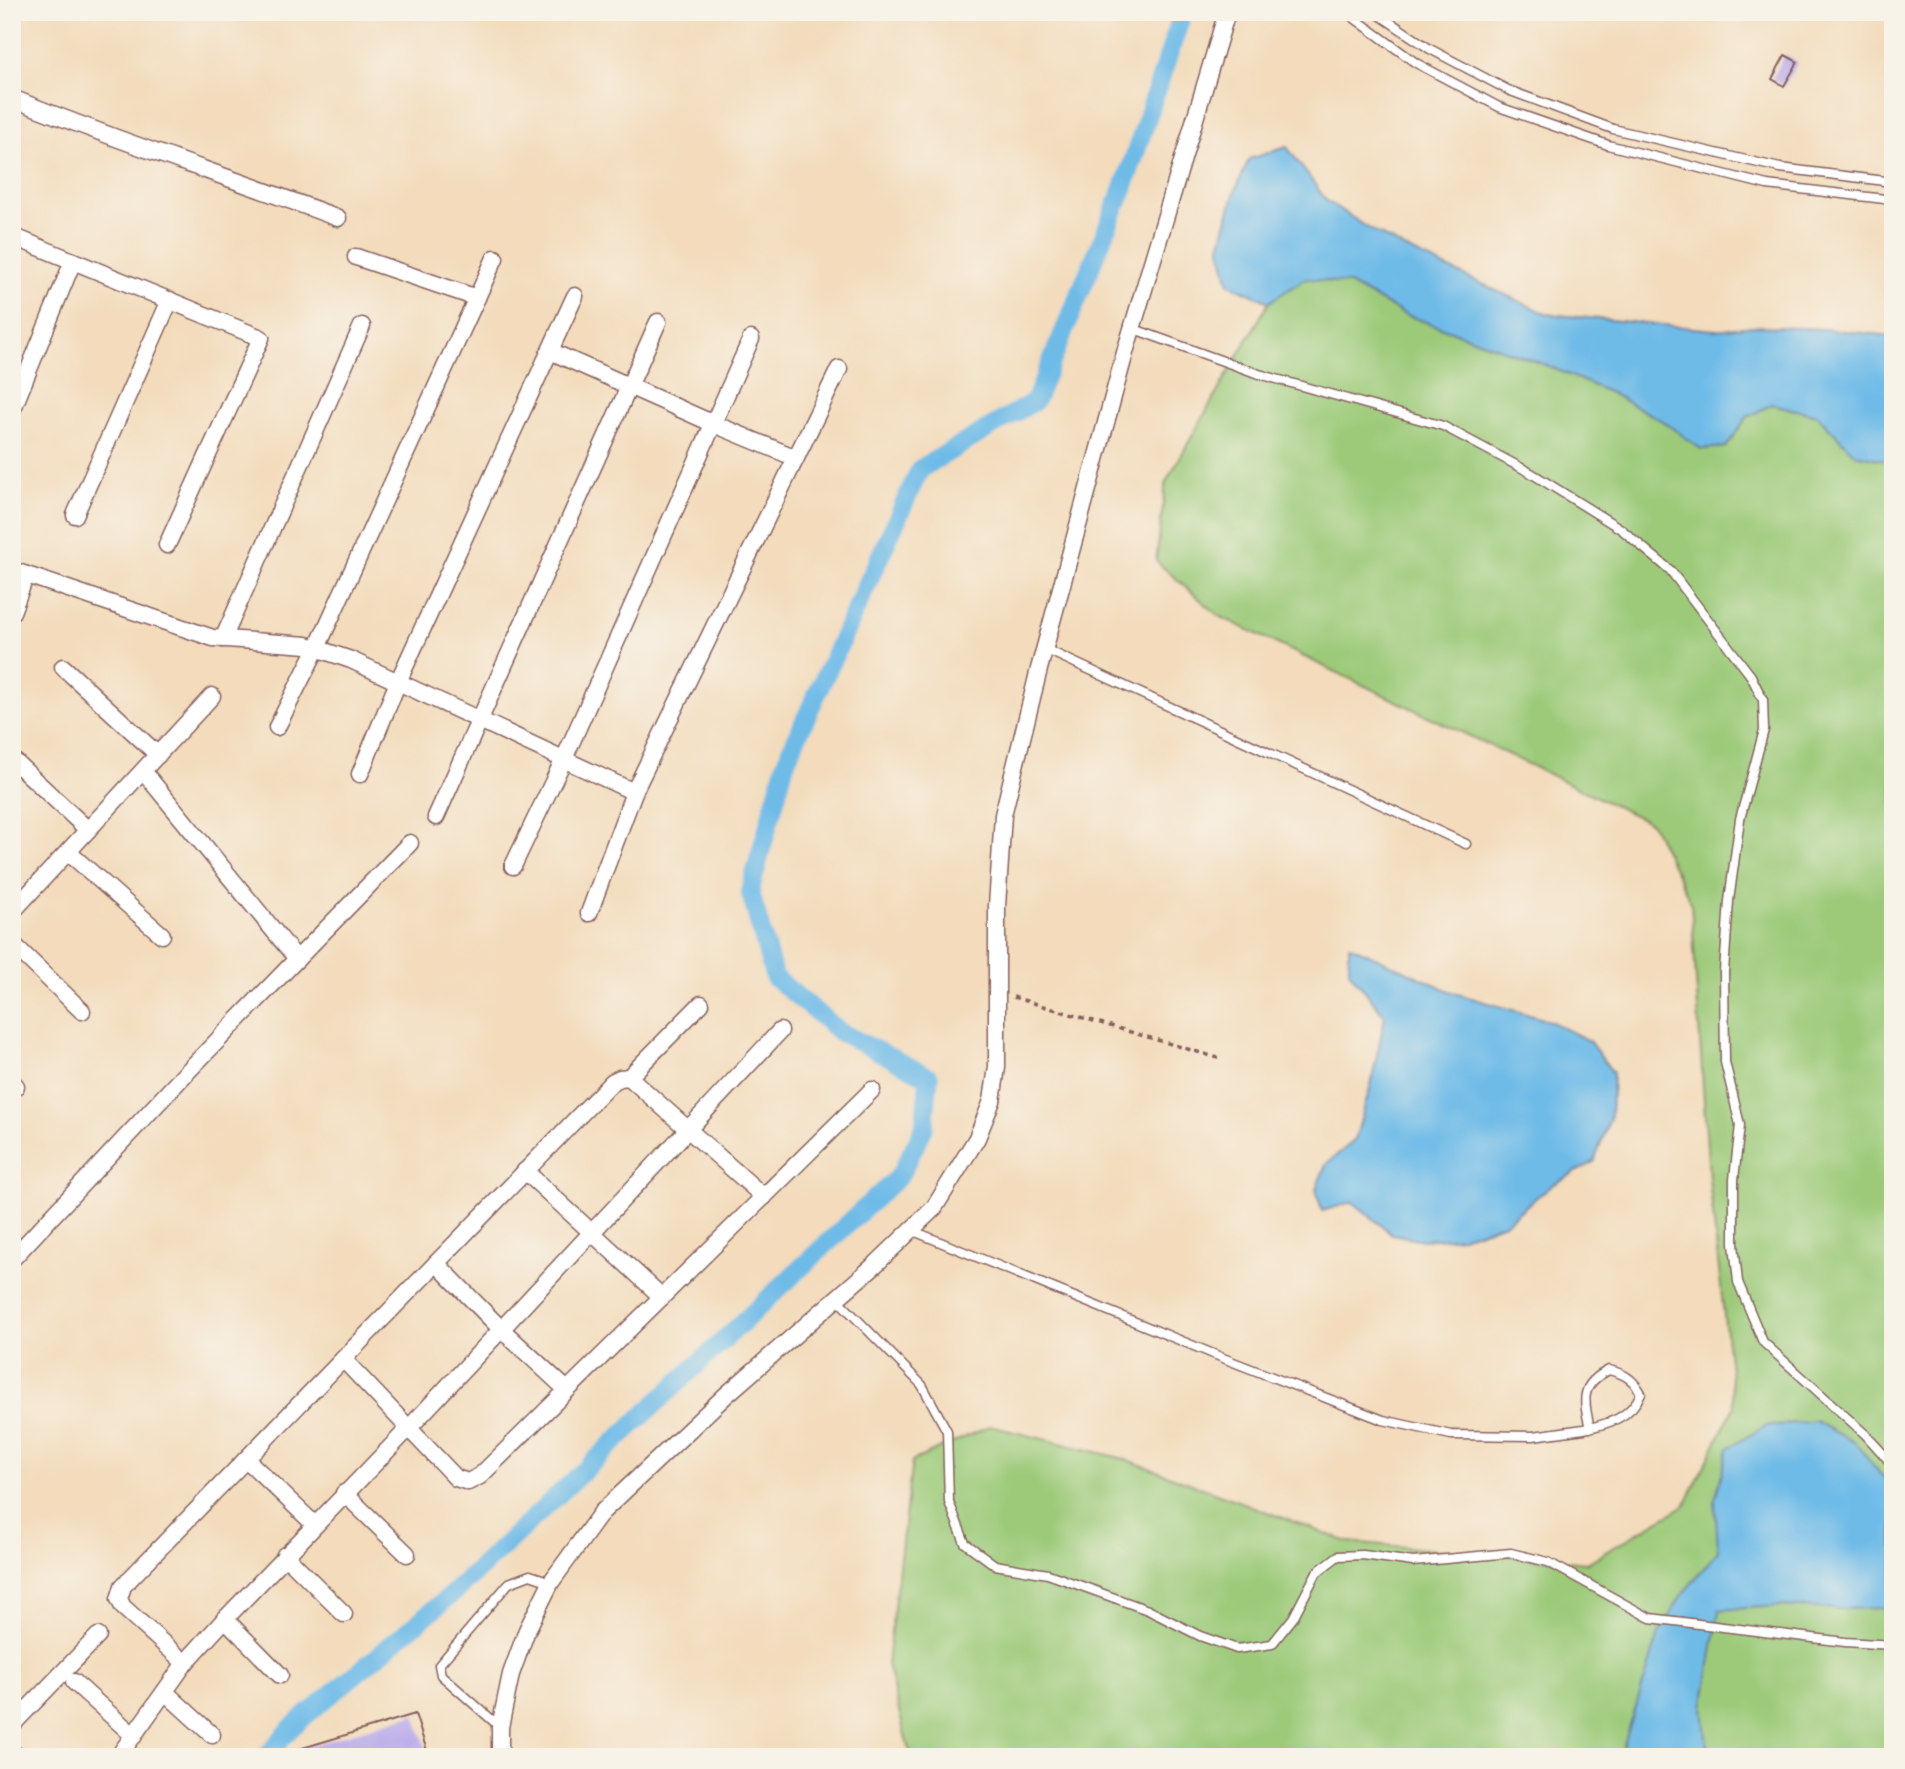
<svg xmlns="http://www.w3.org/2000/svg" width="1905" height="1769" font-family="'Architects Daughter',sans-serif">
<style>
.green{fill:#9cca79;stroke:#737452;stroke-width:2}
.water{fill:#6ebbe8;stroke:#5c6d8a;stroke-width:2}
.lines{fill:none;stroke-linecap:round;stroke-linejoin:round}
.canal{stroke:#6ebbe8;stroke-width:19}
.building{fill:#b6a7ea}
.service-casing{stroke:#85615d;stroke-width:11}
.minor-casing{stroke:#85615d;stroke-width:19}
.path{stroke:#85615d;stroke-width:3.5;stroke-dasharray:5 5;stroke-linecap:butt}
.service{stroke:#fff;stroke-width:8}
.minor{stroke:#fff;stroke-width:16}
</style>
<rect width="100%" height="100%" fill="#f7f3e8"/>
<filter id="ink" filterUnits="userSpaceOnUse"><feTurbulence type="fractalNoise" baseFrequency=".0143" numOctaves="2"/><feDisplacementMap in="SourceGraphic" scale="14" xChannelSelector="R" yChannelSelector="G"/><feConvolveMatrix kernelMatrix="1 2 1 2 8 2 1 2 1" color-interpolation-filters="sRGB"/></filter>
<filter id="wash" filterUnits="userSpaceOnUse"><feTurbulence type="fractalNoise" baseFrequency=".00686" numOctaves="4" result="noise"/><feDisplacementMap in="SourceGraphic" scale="28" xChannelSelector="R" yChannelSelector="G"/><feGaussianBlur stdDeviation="1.57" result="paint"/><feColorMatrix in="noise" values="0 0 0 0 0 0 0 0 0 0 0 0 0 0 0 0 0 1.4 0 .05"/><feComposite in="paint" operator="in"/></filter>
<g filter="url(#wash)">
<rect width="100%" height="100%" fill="#f3dbbb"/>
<polygon class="green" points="1306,278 1349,284 1404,314 1546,365 1611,393 1663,421 1701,449 1726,447 1747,417 1772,404 1817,415 1855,454 1888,461 1893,459 1893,1757 914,1757 908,1747 887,1664 912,1461 990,1426 1125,1459 1348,1542 1587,1563 1685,1505 1734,1407 1709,1178 1691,902 1651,823 1219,616 1156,561 1166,482 1269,302"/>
<g class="water">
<polygon points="1287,147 1327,201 1368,228 1404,248 1547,314 1715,330 1754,326 1824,329 1893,336 1893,459 1888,461 1855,454 1817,415 1772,404 1747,417 1726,447 1701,449 1663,421 1611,393 1546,365 1404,314 1349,284 1306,278 1269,302 1229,284 1220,247 1234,194 1249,159"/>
<polygon points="1349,945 1454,993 1550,1021 1589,1041 1613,1073 1611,1115 1594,1162 1549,1187 1505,1223 1461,1237 1423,1240 1392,1234 1353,1202 1322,1211 1316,1189 1326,1164 1355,1140 1371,1085 1385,1016 1349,971"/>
<polygon points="1815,1421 1856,1443 1881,1475 1893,1484 1893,1608 1835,1609 1780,1606 1719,1610 1703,1707 1707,1746 1716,1757 1620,1757 1659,1634 1681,1596 1718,1551 1715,1500 1728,1448 1766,1426"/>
</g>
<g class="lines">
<polyline class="canal" points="266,1757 292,1727 452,1594 900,1175 924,1128 929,1077 840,1032 774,977 750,891 786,761 920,469 1035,401 1124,187 1183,12"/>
</g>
<g id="blocks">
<g class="building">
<polygon points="1785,55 1798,62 1784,86 1772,79"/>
<polygon points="415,1714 429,1757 286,1757 286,1753"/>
</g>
</g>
</g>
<g filter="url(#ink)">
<use href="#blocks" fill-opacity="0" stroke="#85615d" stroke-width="2"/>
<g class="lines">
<g class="service-casing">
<g id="service">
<polyline points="1346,12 1416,63 1499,107 1608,145 1767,185 1893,200"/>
<polyline points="1375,12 1430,49 1508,90 1613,129 1780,168 1893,182"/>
<polyline points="1134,329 1259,374 1443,426 1531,473 1621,529 1670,570 1751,676 1763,700 1764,730 1740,819 1729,901 1724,972 1725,1062 1740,1125 1734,1179 1734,1244 1738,1282 1763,1342 1865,1434 1893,1465"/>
<polyline points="1045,649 1466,844"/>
<path d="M911 1230 1228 1360 1383 1420 1451 1435 1533 1436 1584 1429C1608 1424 1631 1418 1641 1393 1633 1379 1625 1374 1609 1370 1580 1384 1583 1400 1590 1428"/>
<polyline points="837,1299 922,1385 947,1431 949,1502 965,1543 995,1565 1048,1574 1148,1610 1200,1636 1237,1649 1272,1644 1293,1618 1317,1572 1338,1556 1363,1555 1413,1562 1511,1553 1548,1562 1650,1618 1845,1642 1893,1645"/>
<polyline points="500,1727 441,1675 439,1665 509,1583 530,1575 551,1582"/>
</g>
</g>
<g class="minor-casing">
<g id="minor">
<path d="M12 98C119 142 230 177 338 218"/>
<polyline points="12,236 261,338 167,545"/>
<polyline points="356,257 477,298"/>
<polyline points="550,351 714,424 796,458"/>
<polyline points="12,411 73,261"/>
<polyline points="75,515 170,300"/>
<polyline points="12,570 213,638 307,645 351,660 634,792"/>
<polyline points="12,612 26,575"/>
<polyline points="223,639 362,326"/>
<polyline points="63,667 158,755"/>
<polyline points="277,727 317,648 495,258"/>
<polyline points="12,759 88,830"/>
<polyline points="143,771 297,959"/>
<polyline points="360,774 398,682 575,296"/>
<polyline points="436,817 658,322"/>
<polyline points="68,852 162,935"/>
<polyline points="513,866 564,759 751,339"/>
<polyline points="12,912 212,696"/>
<polyline points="589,913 634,792 839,369"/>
<polyline points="12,943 82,1011"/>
<polyline points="629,1077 701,1004"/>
<polyline points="12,1082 16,1086"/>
<polyline points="525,1171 662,1297"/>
<polyline points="12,1259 186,1073 410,843"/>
<polyline points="436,1263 501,1329 567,1390"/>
<polyline points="343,1359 456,1478 468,1482 480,1476 872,1090"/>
<polyline points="246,1459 314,1524"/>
<polyline points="344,1493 407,1554"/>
<polyline points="285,1555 344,1614"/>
<polyline points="225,1619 280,1675"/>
<polyline points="185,1663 123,1607 119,1599 123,1586 612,1082 620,1078 629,1077 764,1197"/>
<polyline points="74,1682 134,1736"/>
<polyline points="165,1692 212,1735"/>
<polyline points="12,1725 98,1636"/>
<polyline points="12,1752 18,1757"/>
<polyline points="118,1757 185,1663 225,1619 409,1428 780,1031"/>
<polyline points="500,1757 500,1727 511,1674 527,1630 551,1582 602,1512 725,1396 876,1264 934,1208 977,1138 992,1101 997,1067 997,906 1003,815 1039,669 1126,349 1227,12"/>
</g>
</g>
<polyline class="path" points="1013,997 1218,1058"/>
<use href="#service" class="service"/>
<use href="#minor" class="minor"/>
</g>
</g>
<rect width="1905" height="1769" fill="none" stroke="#f7f3e8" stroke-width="42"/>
</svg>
